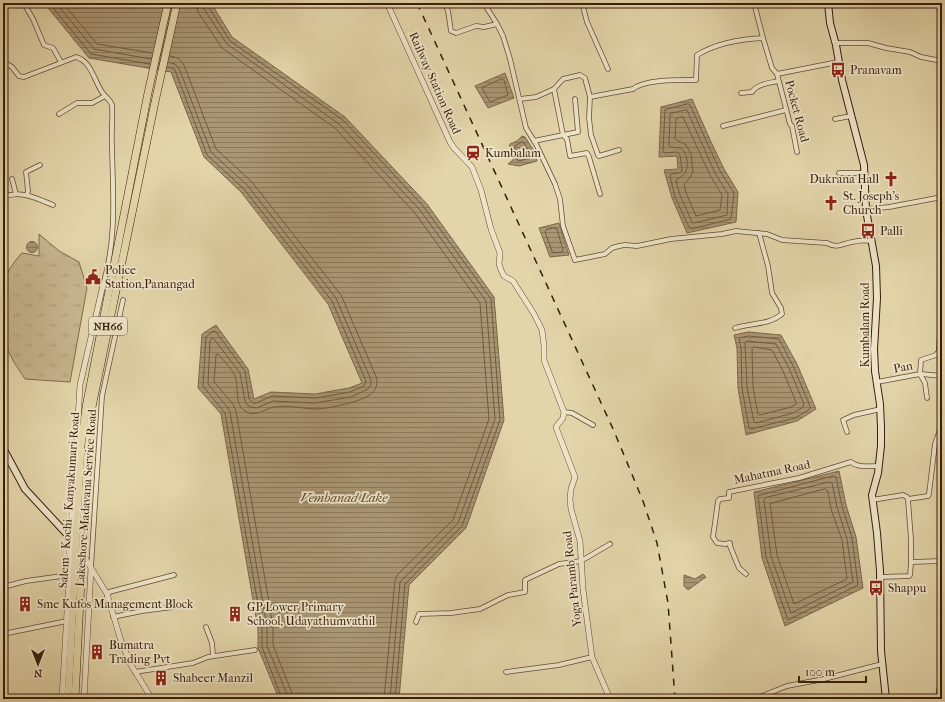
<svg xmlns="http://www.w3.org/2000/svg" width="945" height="702" font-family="'IM FELL French Canon',serif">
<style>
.grass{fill:url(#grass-tufts);stroke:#806a4d}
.water{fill:url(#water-rules);stroke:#7c664a}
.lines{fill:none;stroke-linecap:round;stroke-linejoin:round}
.shore{stroke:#715a40;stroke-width:1}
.stream{stroke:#7c664a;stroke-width:1.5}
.minor-casing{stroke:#644b33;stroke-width:5.5}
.tertiary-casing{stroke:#644b33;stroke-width:6}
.secondary-casing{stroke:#391d0b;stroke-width:8}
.trunk-casing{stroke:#391d0b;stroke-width:8}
.minor{stroke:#ede4c8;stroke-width:4}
.tertiary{stroke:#ede4c8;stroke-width:5}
.secondary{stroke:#ede4c8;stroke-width:6}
.trunk{stroke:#e3d5aa;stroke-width:7}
.rail{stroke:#391d0b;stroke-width:1.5;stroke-dasharray:7 7;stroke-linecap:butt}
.labels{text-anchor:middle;stroke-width:3.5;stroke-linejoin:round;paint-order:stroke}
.shield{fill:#ede4c8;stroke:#6f5944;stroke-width:1}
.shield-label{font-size:11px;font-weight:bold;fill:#391d0b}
.poi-label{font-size:12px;fill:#391d0b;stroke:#ede4c8;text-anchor:start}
.street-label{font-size:12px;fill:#391d0b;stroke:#ede4c8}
.water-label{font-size:13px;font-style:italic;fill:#604730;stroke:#ede4c8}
</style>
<defs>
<pattern id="grass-tufts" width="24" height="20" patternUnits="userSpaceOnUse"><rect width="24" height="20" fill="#c6b68f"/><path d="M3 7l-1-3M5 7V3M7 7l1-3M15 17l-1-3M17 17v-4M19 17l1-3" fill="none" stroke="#ab9c7a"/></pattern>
<pattern id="water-rules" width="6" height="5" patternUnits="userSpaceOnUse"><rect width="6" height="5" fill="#a99674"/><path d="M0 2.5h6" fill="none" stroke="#8b7a5d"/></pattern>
</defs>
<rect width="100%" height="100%" fill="#e3d5aa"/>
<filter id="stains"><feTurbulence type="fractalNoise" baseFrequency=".005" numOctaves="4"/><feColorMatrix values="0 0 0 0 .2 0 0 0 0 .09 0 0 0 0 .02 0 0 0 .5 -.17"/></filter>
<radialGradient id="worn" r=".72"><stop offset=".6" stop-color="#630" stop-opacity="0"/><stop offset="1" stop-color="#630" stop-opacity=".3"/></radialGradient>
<path class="grass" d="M39 234 59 251 79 262 87 288 70 382 25 379C18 368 8 355 5 341 1 323 0 287 9 270 13 264 17 258 22 253L39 256Z"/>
<g class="water">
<polygon points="44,3 210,3 213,6 232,37 345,117 427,204 494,297 504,420 466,528 409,585 399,699 279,699 258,648 258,629 221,414 198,388 202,334 216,325 248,369 254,399 271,392 315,394 349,388 362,383 328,304 241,192 204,157 171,72 89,58"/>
<polygon points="505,73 514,98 488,108 475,86"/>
<polygon points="692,99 711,142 724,169 738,192 736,222 687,233 672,198 664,170 678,169 677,156 659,157 661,107"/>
<polygon points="522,136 525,137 534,151 537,161 519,166 508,164 513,160 514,153 509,152 510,144 517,141"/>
<polygon points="559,223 569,255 550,257 539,228"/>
<circle cx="32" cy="247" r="5.5"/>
<polygon points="748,332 781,335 797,364 816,409 797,421 746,435 738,388 737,348 734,335"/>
<polygon points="839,471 846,505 856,537 863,588 785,626 762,558 754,492"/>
<polygon points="703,574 706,577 688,590 684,586 684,575 695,579"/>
<polygon points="942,664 942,699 935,699"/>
</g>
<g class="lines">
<g class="shore">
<polyline points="49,3 91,54 150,64"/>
<polyline points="56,3 94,49 151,59"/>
<polyline points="63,3 97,44 152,53"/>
<polyline points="196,3 198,12 222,48 335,128 415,213 480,303 489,419 453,520 398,574 395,580 384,699"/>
<polyline points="202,3 204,9 227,44 339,124 420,210 486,301 495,419 458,523 400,582 390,699"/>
<polyline points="207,3 208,6 230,41 343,120 423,206 491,299 500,420 462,526 405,584 395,699"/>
<path d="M170 56 178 58 184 65 216 149 252 182 341 295 377 379C377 385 376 390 372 393 363 402 327 409 314 409 302 408 285 405 274 407 264 409 256 418 245 411 233 403 240 385 234 374 230 367 224 361 219 355L217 354 216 355 214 382 233 404 236 411 273 626V645L292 693 293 699"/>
<polyline points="168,62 175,64 179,68 211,152 248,186 336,298 371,380 371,385 368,389 351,397 315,403 273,401 257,408 251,407 247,405 245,401 240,373 214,339 212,338 210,340 208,384 228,408 230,412 267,627 267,646 287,694 287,699"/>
<polyline points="167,67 172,68 175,70 207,155 244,189 332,301 366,381 364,386 350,392 316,398 272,396 256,403 253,403 249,399 245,371 216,332 213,331 206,337 203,386 225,413 262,628 262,647 282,699"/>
<polygon points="502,79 504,80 508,95 490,102 482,88"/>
<polygon points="688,104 690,105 720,171 734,193 731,219 691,229 689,227 675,197 670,176 671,174 679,173 682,171 680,155 677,152 665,153 663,151 665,110"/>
<path d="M687 110 715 173 728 194 727 215 694 223 692 222 680 195 676 181 677 179C690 175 690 156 681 148L670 147 669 145 670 114Z"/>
<polygon points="683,117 710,175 722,195 720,210 696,216 686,193 684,184 689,179 693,172 691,154 686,145 675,139 676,119"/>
<polygon points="522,142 524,143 532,157 530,158 519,161 517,160 518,153 514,147"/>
<polygon points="554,228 557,229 563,250 562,252 553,253 552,251 545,232 546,230"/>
<polygon points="749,336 779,339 793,366 810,406 810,409 795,418 751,429 749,428 742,388 741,348 739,339 740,338"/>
<polygon points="747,341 776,344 789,368 804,404 803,407 793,413 756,423 754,422 747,387 745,343"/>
<polygon points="754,347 772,350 783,371 796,402 796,404 791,407 760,415 758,414 753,387 752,349"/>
<polygon points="834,476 836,477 842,506 852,538 858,585 788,620 766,557 758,496"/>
<polygon points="830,482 832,483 837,507 847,539 853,582 791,613 771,556 764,500 765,498"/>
<polygon points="825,489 828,491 831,509 842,540 847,579 794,604 777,555 770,504"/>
</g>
<polyline class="stream" points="66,575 66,560"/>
<g class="minor-casing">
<g id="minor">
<polyline points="26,3 26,7 33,19 44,45 53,48 61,62"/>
<path d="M445 3 448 11 451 31 456 33 476 26 484 27 497 24 503 36 510 59 526 128 536 144 555 184 560 199 563 226 575 260 605 254 612 248 619 246 625 245 637 246 671 239 722 234 736 231 767 234 782 240 827 243C838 249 841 244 852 242 859 240 865 240 872 241"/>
<polyline points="493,3 487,8 497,24"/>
<polyline points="582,3 587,22 608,69"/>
<polyline points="754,3 763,38"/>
<polyline points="835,43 868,43 886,48 910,52 921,57 942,61"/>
<path d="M3 64 5 63 12 67 19 76 24 77 76 57C91 61 94 80 102 92 105 97 110 99 112 105 113 119 111 133 112 147 113 195 117 238 103 285"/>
<polyline points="777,74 790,124 792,126 797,152"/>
<polyline points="554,89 563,135 578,132 575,99"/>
<path d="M741 93 752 92C757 84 770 83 778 81"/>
<polyline points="590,97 589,118 591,135 598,155 599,156 619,150"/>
<path d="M520 99 536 97 554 89 563 79 580 75 585 78 590 97 633 89C645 79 680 80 696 80L697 55C717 43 740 39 763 38L772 68 777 74 838 62"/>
<polyline points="59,114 77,103 92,103 105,96"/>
<polyline points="835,119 851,116"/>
<polyline points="723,126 786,110"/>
<polyline points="534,141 563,135 567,139 570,156 587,153 589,157 600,194"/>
<polyline points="839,173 864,173"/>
<polyline points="12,179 16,194"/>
<polyline points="27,195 28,191 26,172 40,165"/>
<path d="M3 197C21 190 36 198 53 205"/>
<polyline points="857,210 889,207 942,197"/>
<path d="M735 328C751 323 769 325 782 314L781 308 772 293 768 266 759 233"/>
<polyline points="920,374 925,383 927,398"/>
<polyline points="921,374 942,376"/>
<polyline points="877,382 920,374 921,360 936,355 939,351 940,328 942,328"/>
<polyline points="564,412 572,413 593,425"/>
<polyline points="847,432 843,420 854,415 881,409"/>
<polyline points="908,499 928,496 929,494 935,444 942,424"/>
<polyline points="872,500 903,495 907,497 908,500 911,539 911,563"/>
<polyline points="91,567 102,396 123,300"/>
<path d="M746 574 739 568 730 546V543L725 544 717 543 713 537 718 501 720 499 729 498V492L799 478 851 462C858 468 869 466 879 466"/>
<polyline points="880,577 909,576 910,575 911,563 912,562 940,561 941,566"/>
<polyline points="3,587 26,581 69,575"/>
<polyline points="107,595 109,592 174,575"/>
<polyline points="113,617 142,611 181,606"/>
<polyline points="416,622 419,614 451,613 480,609 508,595 525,592 525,580 559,564 581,561 610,544"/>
<polyline points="206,627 212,643 213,656"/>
<polyline points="3,634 67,621"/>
<polyline points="135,672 193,663 208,657 255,650"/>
<polyline points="506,672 559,665 592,657"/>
<polyline points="761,699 762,696 787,686 824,679 882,664"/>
</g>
</g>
<g class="tertiary-casing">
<g id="tertiary">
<polyline points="387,3 450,142 454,148 472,167 481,190 491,229 500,253 499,264 501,270 504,276 513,281 534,314 542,330 544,346 544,360 564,412 563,418 556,427 557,430 575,477 571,489 570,499 571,509 580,541 583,589 592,657 610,699"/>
<polyline points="82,553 107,594 121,641 131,665 152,699"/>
<polyline points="62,699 80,385 103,285"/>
<polyline points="84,699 91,568"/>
</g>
</g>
<g class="secondary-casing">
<g id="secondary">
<polyline points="828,3 830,23 836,45 842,80 864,165 866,210 876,266 877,298 874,349 875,371 880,404 881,427 881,446 878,473 872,495 877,533 880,571 881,651 886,699"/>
<polyline points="3,448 25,489 76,544"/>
</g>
</g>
<g class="trunk-casing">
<g id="trunk">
<polyline points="68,699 81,446 86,407 148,93 168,3"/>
<polyline points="75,699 87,462 92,407 155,102 177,3"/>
</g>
</g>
<use href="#minor" class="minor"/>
<use href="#tertiary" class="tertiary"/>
<use href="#secondary" class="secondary"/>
<use href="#trunk" class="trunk"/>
<polyline class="rail" points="417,3 614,431 643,501 657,543 668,603 675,699"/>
</g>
<defs>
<g id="bus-bare" transform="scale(1.2)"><path d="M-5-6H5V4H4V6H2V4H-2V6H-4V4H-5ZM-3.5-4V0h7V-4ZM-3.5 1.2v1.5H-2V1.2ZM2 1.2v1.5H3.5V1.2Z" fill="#8f2418" stroke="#ede4c8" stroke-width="2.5" paint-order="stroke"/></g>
<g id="station-bare" transform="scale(1.2)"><path d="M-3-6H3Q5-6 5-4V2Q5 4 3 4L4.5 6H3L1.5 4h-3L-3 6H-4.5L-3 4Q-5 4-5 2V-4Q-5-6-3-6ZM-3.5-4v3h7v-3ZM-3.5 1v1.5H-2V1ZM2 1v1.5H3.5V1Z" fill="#8f2418" stroke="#ede4c8" stroke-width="2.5" paint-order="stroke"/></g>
<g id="church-bare" transform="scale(1.2)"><path d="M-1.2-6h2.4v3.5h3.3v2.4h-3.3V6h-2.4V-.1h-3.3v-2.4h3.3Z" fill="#8f2418" stroke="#ede4c8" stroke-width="2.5" paint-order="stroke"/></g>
<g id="civic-bare" transform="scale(1.2)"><path d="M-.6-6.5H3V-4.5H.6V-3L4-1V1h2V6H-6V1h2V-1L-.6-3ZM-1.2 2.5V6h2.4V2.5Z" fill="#8f2418" stroke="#ede4c8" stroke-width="2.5" paint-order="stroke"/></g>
<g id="building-bare" transform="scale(1.2)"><path d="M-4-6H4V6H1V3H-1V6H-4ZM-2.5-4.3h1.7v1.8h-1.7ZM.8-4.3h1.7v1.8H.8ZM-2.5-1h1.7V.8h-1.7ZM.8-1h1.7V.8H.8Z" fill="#8f2418" stroke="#ede4c8" stroke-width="2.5" paint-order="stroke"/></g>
</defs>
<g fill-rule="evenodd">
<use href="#bus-bare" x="838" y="70"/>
<use href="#station-bare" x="473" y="153"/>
<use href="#church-bare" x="891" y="179"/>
<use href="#church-bare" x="831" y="203"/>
<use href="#bus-bare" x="868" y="231"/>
<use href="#civic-bare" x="93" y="277"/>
<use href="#bus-bare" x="876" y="588"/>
<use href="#building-bare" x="25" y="604"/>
<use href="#building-bare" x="235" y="614"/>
<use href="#building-bare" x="97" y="652"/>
<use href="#building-bare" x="161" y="678"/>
</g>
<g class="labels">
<rect class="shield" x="89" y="317" width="38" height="18" rx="3"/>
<g class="shield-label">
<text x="108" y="330">NH66</text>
</g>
<g class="poi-label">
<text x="850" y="74">Pranavam</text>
<text x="485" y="157">Kumbalam</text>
<text x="879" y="183" text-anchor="end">Dukrana Hall</text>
<text x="843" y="200">St. Joseph's<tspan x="843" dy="14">Church</tspan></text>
<text x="880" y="235">Palli</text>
<text x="105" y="274">Police<tspan x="105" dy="14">Station,Panangad</tspan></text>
<text x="888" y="592">Shappu</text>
<text x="37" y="608">Sme Kufos Management Block</text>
<text x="247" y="611">GP Lower Primary<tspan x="247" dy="14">School, Udayathumvathil</tspan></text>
<text x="109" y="649">Bumatra<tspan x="109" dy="14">Trading Pvt</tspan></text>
<text x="173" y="682">Shabeer Manzil</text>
</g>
<g class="street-label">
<text transform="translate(435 83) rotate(66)" y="4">Railway Station Road</text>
<text transform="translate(797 111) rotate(75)" y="4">Pocket Road</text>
<text transform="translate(865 325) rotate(-90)" y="4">Kumbalam Road</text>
<text transform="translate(903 367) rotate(-11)" y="4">Pan</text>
<text transform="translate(772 472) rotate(-12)" y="4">Mahatma Road</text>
<text transform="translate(86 498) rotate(-86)" y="4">Lakeshore-Madavana Service Road</text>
<text transform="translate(69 500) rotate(-86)" y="4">Salem - Kochi - Kanyakumari Road</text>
<text transform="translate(572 579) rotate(-96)" y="4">Yoga Paramb Road</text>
</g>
<g class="water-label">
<text x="344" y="502">Vembanad Lake</text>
</g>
</g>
<rect width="945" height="702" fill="none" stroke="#e3d5aa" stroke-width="16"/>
<rect x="4" y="4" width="937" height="694" fill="none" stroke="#391d0b" stroke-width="2"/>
<rect x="8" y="8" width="929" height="686" fill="none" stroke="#391d0b"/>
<g transform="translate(38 664) rotate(180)" stroke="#ede4c8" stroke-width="3" paint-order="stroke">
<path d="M0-3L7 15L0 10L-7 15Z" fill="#391d0b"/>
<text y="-6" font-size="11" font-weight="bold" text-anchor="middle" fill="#391d0b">N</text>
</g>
<path d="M799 676v6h67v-6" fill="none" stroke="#391d0b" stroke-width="2"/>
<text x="805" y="676" font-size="12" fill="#391d0b" stroke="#ede4c8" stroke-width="3" paint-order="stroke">100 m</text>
<rect width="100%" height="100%" filter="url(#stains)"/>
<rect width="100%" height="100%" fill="url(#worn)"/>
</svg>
